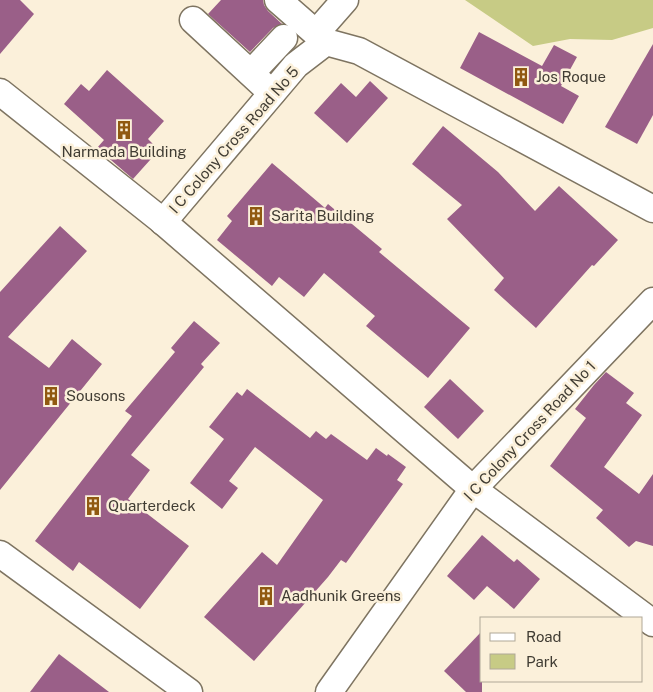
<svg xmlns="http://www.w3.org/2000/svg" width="653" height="692" font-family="'Public Sans',sans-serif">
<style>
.green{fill:#c7cb85}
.building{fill:#9a5f88}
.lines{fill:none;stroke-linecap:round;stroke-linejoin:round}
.street-casing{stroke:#7e7461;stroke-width:29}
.street{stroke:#fff;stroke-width:26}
.labels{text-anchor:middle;stroke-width:5;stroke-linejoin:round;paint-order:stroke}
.poi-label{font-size:15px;fill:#403c33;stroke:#fbf0da;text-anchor:start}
.street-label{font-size:15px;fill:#403c33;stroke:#fbf0da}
</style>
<rect width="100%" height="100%" fill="#fbf0da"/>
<polygon class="green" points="465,0 653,0 653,28 612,40 570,39 533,46"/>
<g class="building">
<polygon points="0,0 20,0 34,14 0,54"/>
<polygon points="221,0 263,0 264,5 268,11 282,24 273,28 250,52 208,14"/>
<polygon points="479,32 542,66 554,45 577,57 561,86 579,96 563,124 460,68"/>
<polygon points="653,44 653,115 637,144 605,127"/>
<polygon points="107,70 164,121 148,139 159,150 133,179 97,148 104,140 64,104 81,84 89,91"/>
<polygon points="370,81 388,98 347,143 314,113 341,83 356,97"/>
<polygon points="443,126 498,172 535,211 559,186 618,240 594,266 592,265 536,328 494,290 504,278 447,219 462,205 412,164"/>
<polygon points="272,163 325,208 328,204 382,249 379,252 470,328 428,378 366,326 375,316 324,273 304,297 279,277 272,286 217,240 232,221 227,216"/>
<polygon points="60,226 87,251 8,337 49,368 72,339 102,364 0,490 0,292"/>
<polygon points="194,321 220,343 201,364 204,367 131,455 150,470 128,499 189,546 140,609 79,562 73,571 35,541 132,416 125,411 175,352 171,348"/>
<polygon points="606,372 634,393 626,403 642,415 604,467 639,494 653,474 653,546 636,541 629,547 596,518 603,510 550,466 586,418 575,409 594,385"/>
<polygon points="450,379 484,411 458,439 424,407"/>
<polygon points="247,389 310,438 316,431 326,439 331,434 367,460 376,448 387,456 388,454 406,467 397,480 403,484 346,563 341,560 328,577 254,661 204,617 262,552 277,565 323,500 255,447 229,481 238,488 222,509 190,483 224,439 209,427 237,392 242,396"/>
<polygon points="482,535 514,562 517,559 540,579 514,609 487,586 474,600 447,576"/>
<polygon points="482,631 482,692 466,692 444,671"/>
<polygon points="59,654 109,692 30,692"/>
</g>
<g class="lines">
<g class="street-casing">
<g id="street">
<polyline points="278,0 326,42"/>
<polyline points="193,20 272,93"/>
<polyline points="316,33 345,0"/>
<polyline points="251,73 284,38"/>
<polyline points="0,92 161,220 473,489 653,623"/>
<polyline points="163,222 296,65 326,42 359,51 653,209"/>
<polyline points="0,554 189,692"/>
<polyline points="329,692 473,489 653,301"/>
</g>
</g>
<use href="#street" class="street"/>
</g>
<defs>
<g id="building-bare" transform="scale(1.5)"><path d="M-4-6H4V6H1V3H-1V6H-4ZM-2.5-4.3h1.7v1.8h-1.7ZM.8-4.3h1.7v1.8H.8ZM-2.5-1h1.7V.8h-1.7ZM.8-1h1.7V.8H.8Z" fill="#905910" stroke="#fbf0da" stroke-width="2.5" paint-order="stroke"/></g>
</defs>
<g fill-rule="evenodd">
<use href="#building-bare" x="521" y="77"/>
<use href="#building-bare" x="124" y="130"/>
<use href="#building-bare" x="256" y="216"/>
<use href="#building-bare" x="51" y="396"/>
<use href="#building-bare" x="93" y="506"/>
<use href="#building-bare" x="266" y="596"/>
</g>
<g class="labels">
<g class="poi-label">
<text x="536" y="82">Jos Roque</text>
<text x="124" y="157" text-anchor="middle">Narmada Building</text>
<text x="271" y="221">Sarita Building</text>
<text x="66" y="401">Sousons</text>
<text x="108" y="511">Quarterdeck</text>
<text x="281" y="601">Aadhunik Greens</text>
</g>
<g class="street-label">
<text transform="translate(234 140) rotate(-49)" y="5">I C Colony Cross Road No 5</text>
<text transform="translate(530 431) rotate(-47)" y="5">I C Colony Cross Road No 1</text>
</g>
</g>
<rect x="480" y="617" width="162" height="65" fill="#fbf0da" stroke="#b0a897"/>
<rect x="490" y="633" width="25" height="8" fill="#ffffff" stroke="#b0a897"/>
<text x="526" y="642" font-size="15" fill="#403c33">Road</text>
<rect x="490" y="654" width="25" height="15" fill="#c7cb85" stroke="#b0a897"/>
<text x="526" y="667" font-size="15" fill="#403c33">Park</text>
</svg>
